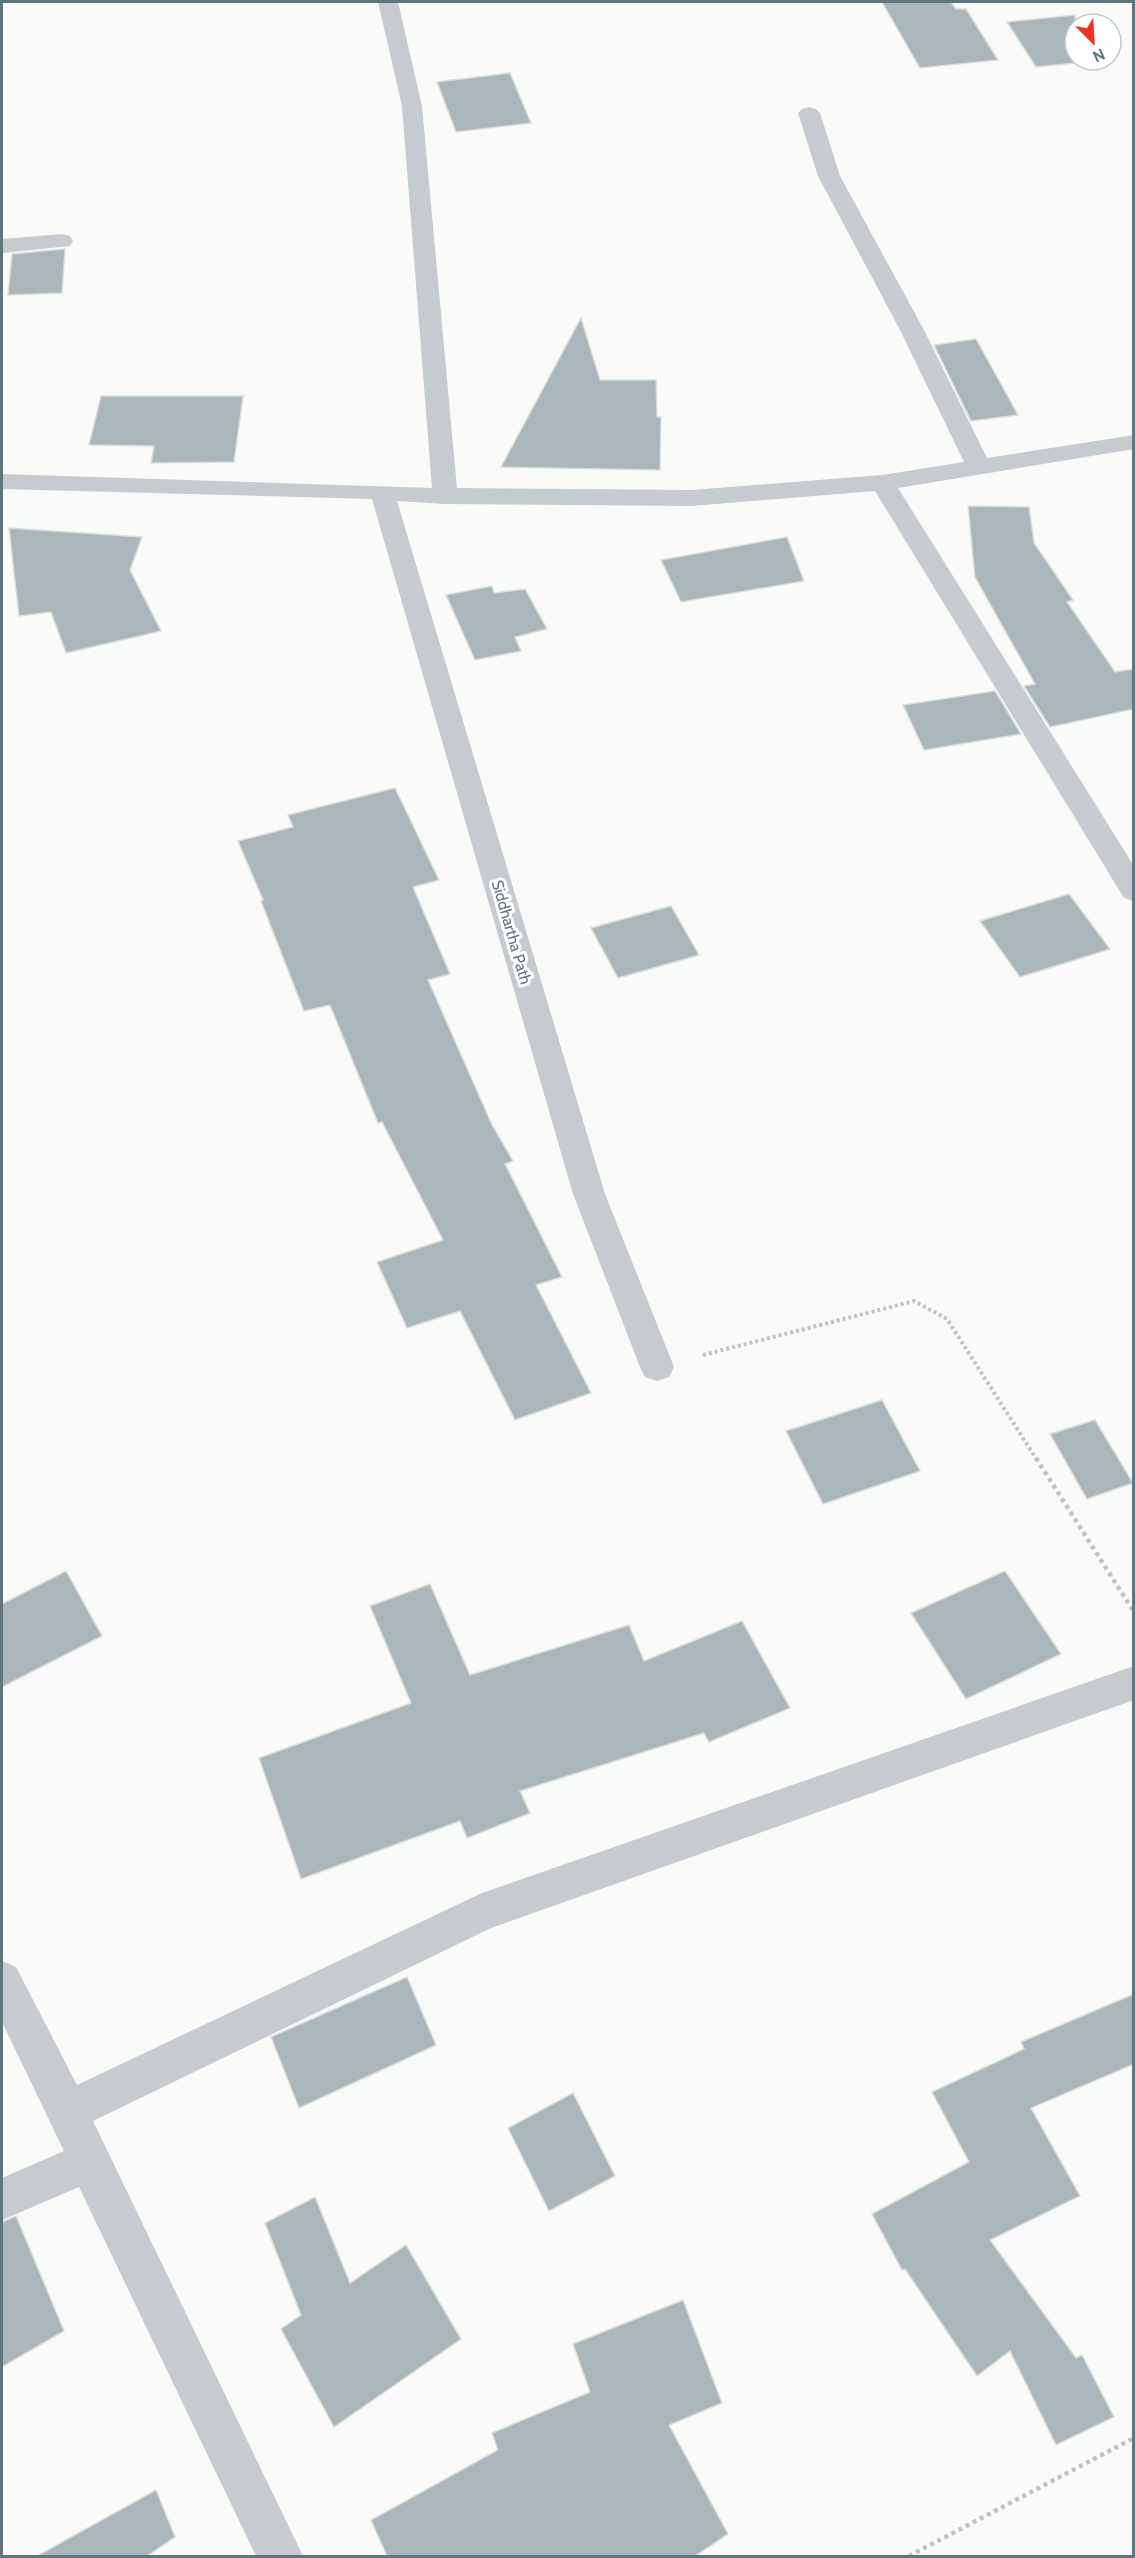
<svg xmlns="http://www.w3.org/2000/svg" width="1135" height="2558" font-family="Cabin,sans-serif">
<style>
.building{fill:#a9b6ba;stroke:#dcdcda;stroke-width:1.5}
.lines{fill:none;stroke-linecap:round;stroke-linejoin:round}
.path-far1{stroke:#bfc3c5;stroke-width:4;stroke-dasharray:3 3;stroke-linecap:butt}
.path{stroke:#bfc3c5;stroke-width:4.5;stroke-dasharray:4 4;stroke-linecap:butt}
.street{fill:#c5cbce;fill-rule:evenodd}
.labels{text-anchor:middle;stroke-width:6;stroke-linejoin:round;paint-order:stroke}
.street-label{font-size:16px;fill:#5e767f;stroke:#fff}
</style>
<rect width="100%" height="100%" fill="#fafaf8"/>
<g class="building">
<polygon points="882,2 951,2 956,9 966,9 998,60 920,68"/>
<polygon points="1075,15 1075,63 1036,67 1007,22"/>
<polygon points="510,73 531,123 456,132 437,82"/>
<polygon points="65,249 62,293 8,295 12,254"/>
<polygon points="581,318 600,380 656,380 657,417 661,417 660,470 501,467"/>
<polygon points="976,339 1018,415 971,421 934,345"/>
<polygon points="101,396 243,396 234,462 151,463 154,446 89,445"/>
<polygon points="968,506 1029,507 1034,543 1073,600 1067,602 1115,672 1134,669 1134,709 1050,727 1024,686 1035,684 975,577"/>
<polygon points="9,528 142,537 130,570 161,631 66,653 51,612 19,616"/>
<polygon points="787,537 804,581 681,602 661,560"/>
<polygon points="492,586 494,593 525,589 547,629 515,637 521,651 475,660 446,595"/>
<polygon points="995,691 1021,734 924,750 903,705"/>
<polygon points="395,788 439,880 413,887 450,974 428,980 492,1125 513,1161 505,1164 562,1277 536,1285 591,1393 515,1420 460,1311 407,1328 377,1262 443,1240 382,1122 378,1123 330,1005 304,1011 261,901 263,900 238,841 293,827 288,815"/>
<polygon points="1069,894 1110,949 1020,977 980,921"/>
<polygon points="671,906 699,955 618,978 591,928"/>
<polygon points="882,1400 920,1471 823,1504 786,1431"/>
<polygon points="1095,1420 1133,1483 1087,1499 1050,1434"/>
<polygon points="66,1571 102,1636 2,1687 2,1604"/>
<polygon points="1005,1571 1061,1654 966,1699 911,1613"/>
<polygon points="430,1584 470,1675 629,1625 644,1661 742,1621 790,1708 709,1742 704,1733 520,1791 530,1813 467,1838 460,1821 301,1879 259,1758 411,1703 370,1606"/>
<polygon points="407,1977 436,2045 299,2108 271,2037"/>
<polygon points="1134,1994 1134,2064 1031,2108 1080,2196 990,2240 1076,2358 1082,2355 1114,2417 1056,2445 1010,2351 977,2376 905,2269 902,2270 872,2214 969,2162 932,2092 1024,2049 1021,2042"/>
<polygon points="573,2093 615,2176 549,2211 508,2128"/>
<polygon points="315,2197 350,2283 406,2245 461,2339 334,2427 281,2329 301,2315 265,2223"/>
<polygon points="16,2216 64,2331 2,2367 2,2222"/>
<polygon points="683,2300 722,2403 669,2425 728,2534 695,2556 387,2556 371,2520 498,2450 492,2433 590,2392 573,2344"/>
<polygon points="156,2490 175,2537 147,2556 37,2556"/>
</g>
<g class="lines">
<polyline class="path-far1" points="703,1355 914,1301 947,1319 1037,1460"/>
<g class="path">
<polyline points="1036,1458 1134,1612"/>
<polyline points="909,2556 1134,2438"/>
</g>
<g class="street">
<polygon points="378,2 398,2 422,106 457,488 692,490 882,475 964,462 900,330 818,176 798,113 802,109 809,107 816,109 820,113 840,176 924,330 987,458 1134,435 1134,449 898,488 1134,866 1134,901 1124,898 875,491 692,506 445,504 397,501 605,1194 674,1367 669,1377 657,1381 645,1377 640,1367 573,1194 372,499 2,489 2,474 432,488 402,106"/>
<polygon points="62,234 70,236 73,241 70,246 2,253 2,239"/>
<polygon points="1134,1666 1134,1700 491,1928 93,2121 303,2556 256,2556 79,2187 2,2220 2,2178 64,2151 2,2022 2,1961 16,1967 77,2085 482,1893"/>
</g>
</g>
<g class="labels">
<g class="street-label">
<text transform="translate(512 932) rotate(74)" y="6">Siddhartha Path</text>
</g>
</g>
<rect width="1135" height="2558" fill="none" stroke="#5e767f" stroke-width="6"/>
<g transform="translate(1093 42) rotate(156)"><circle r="28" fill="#ffffff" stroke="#bfc8cc" stroke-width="1.5"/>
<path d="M0-4.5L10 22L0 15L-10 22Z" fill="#ef3122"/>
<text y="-9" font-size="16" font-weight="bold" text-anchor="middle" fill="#5e767f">N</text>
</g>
</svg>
